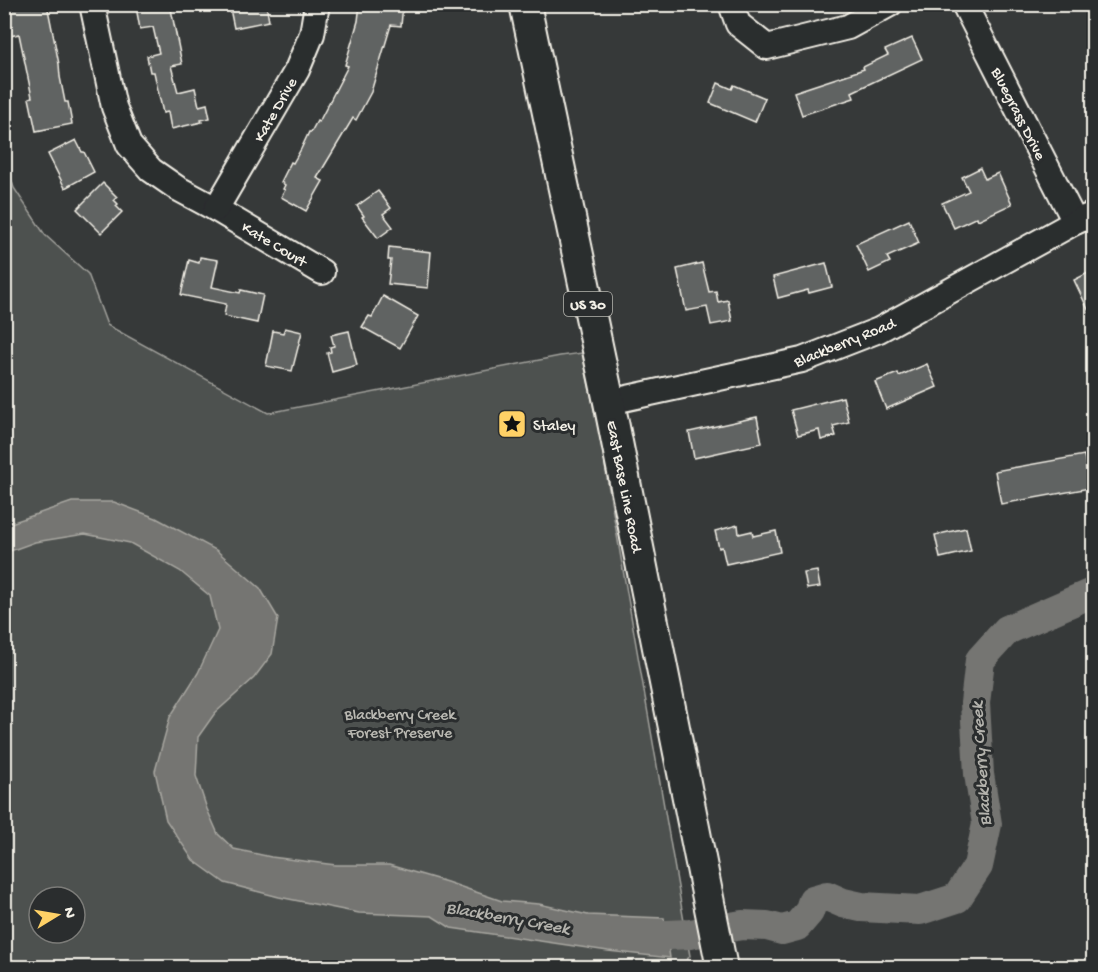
<svg xmlns="http://www.w3.org/2000/svg" width="1098" height="972" font-family="'Gochi Hand',sans-serif">
<style>
.green{fill:#4e514f;stroke:#a1a19c;stroke-width:1.5;fill-rule:evenodd}
.water{fill:#757572;stroke:#a8a7a1;stroke-width:1.5}
.lines{fill:none;stroke-linecap:round;stroke-linejoin:round}
.river{stroke:#757572;stroke-width:30}
.building{fill:#616362;stroke:#f4f1e8;stroke-width:1.5}
.minor-casing{stroke:#f4f1e8;stroke-width:28}
.major-casing{stroke:#f4f1e8;stroke-width:34}
.minor{stroke:#2a2d2e;stroke-width:24}
.major{stroke:#2a2d2e;stroke-width:30}
.labels{text-anchor:middle;stroke-width:6;stroke-linejoin:round;paint-order:stroke}
.shield{fill:#2a2d2e;stroke:#b7b6b0;stroke-width:1.5}
.shield-label{font-size:15px;font-weight:bold;fill:#f4f1e8}
.street-label{font-size:16px;fill:#f4f1e8;stroke:#2a2d2e}
.poi-label{font-size:16px;fill:#f4f1e8;stroke:#2a2d2e;text-anchor:start}
.park-label{font-size:16px;fill:#bab9b2;stroke:#2a2d2e}
.water-label{font-size:18px;font-style:italic;fill:#b4b3ad;stroke:#2a2d2e}
</style>
<rect width="100%" height="100%" fill="#363939"/>
<filter id="ink" filterUnits="userSpaceOnUse"><feTurbulence type="fractalNoise" baseFrequency=".0167" numOctaves="2"/><feDisplacementMap in="SourceGraphic" scale="12" xChannelSelector="R" yChannelSelector="G"/><feConvolveMatrix kernelMatrix="1 2 1 2 8 2 1 2 1" color-interpolation-filters="sRGB"/></filter>
<g filter="url(#ink)">
<path class="green" d="M4 158 14 188 45 235 88 274 107 325 268 413 560 356 582 353 600 437 690 956 680 967H5ZM39 897H75V933H39Z"/>
<polygon class="water" points="72,502 114,502 156,518 216,550 260,588 278,618 272,654 254,678 215,713 198,737 196,776 207,809 218,834 234,849 271,857 336,865 389,865 447,882 502,901 539,904 588,915 664,918 670,958 608,951 451,928 432,916 359,913 279,897 225,883 193,860 166,820 155,771 170,717 198,673 218,630 210,596 180,571 130,543 85,534 35,542 5,553 5,525"/>
<g class="lines">
<polyline class="river" points="625,937 690,934 742,925 767,926 782,930 797,926 809,912 813,900 827,896 843,903 861,907 920,910 957,898 978,866 987,824 979,774 975,703 980,660 1007,630 1094,592"/>
</g>
<g class="building">
<polygon points="4,4 47,4 59,64 60,77 65,102 68,102 72,124 36,131 29,98 32,97 19,34 10,36"/>
<polygon points="139,4 170,4 182,64 171,66 178,92 195,88 199,106 207,104 210,118 201,120 202,122 171,129 168,112 163,113 154,72 150,72 147,56 159,53 153,27 140,29 136,7 139,6"/>
<polygon points="229,4 266,4 269,21 234,28"/>
<polygon points="360,4 403,4 401,26 391,25 371,92 356,120 353,118 317,178 323,181 306,211 281,197 285,190 283,189 285,185 281,182 291,162 293,163 301,149 309,132 311,132 317,121 319,122 348,66 345,65 358,21"/>
<polygon points="912,38 922,59 852,92 854,98 802,115 794,92 864,69 863,67 888,55 885,50"/>
<polygon points="718,83 732,89 734,85 765,98 755,122 710,103"/>
<polygon points="76,140 82,152 84,152 94,172 65,188 48,154"/>
<polygon points="980,168 985,179 998,173 1012,204 978,220 977,217 954,228 942,203 969,191 962,177"/>
<polygon points="103,183 117,197 114,200 118,204 116,206 122,212 101,233 77,209"/>
<polygon points="378,191 391,208 383,214 393,227 378,238 362,217 364,216 357,206"/>
<polygon points="909,220 919,243 887,257 890,262 869,272 856,244"/>
<polygon points="389,247 431,252 428,288 388,284 391,260 388,260"/>
<polygon points="200,257 218,260 212,287 240,293 241,290 263,295 257,323 224,316 226,304 181,295 189,260 199,263"/>
<polygon points="702,263 709,292 716,291 718,302 728,300 732,321 711,325 707,307 686,311 677,269"/>
<polygon points="826,263 832,287 809,293 808,290 778,298 773,277"/>
<polygon points="1094,270 1094,322 1074,280"/>
<polygon points="383,296 418,316 400,348 362,327 369,316 372,317"/>
<polygon points="285,328 302,332 292,371 266,366 273,331 283,333"/>
<polygon points="349,331 357,365 332,372 327,353 331,352 330,347 334,346 331,335"/>
<polygon points="927,364 937,387 886,409 875,382 898,373 899,376"/>
<polygon points="843,397 849,422 833,426 836,436 821,440 819,430 798,435 791,410"/>
<polygon points="757,417 762,443 694,458 689,432"/>
<polygon points="1084,455 1090,488 1001,504 995,471"/>
<polygon points="738,525 739,534 752,531 753,536 776,531 780,552 726,564 722,547 719,548 715,531"/>
<polygon points="966,528 971,551 940,558 935,535"/>
<polygon points="817,571 820,587 807,589 804,573"/>
</g>
<g class="lines">
<g class="minor-casing">
<g id="minor">
<polyline points="92,4 114,107 129,145 151,170 177,188 216,209 322,272"/>
<polyline points="731,4 738,24 767,47 848,27 890,4"/>
<polyline points="964,4 1075,222"/>
<polyline points="216,209 297,70 312,34 317,4"/>
<polyline points="609,402 802,360 879,330 1075,222 1094,214"/>
</g>
</g>
<g class="major-casing">
<polyline id="major" points="525,4 609,402 722,968"/>
</g>
<use href="#minor" class="minor"/>
<use href="#major" class="major"/>
</g>
</g>
<defs>
<g id="sight-square" transform="scale(1.5)"><rect x="-9" y="-9" width="18" height="18" rx="4" fill="#ffd166" stroke="#2a2d2e"/><path d="M0-6L1.8-2.2L6-1.7L2.9 1.2L3.7 5.4L0 3.3L-3.7 5.4L-2.9 1.2L-6-1.7L-1.8-2.2Z" fill="#111"/></g>
</defs>
<g fill-rule="evenodd">
<use href="#sight-square" x="512" y="424"/>
</g>
<g class="labels">
<rect class="shield" x="564" y="292" width="48" height="24" rx="4.5"/>
<g class="shield-label">
<text x="588" y="309">US 30</text>
</g>
<g class="street-label">
<text transform="translate(274 109) rotate(-60)" y="6">Kate Drive</text>
<text transform="translate(1020 113) rotate(63)" y="6">Bluegrass Drive</text>
<text transform="translate(275 243) rotate(31)" y="6">Kate Court</text>
<text transform="translate(844 341) rotate(-22)" y="6">Blackberry Road</text>
<text transform="translate(626 486) rotate(79)" y="6">East Base Line Road</text>
</g>
<g class="poi-label">
<text x="533" y="430">Staley</text>
</g>
<g class="park-label">
<text x="400" y="719">Blackberry Creek<tspan x="400" dy="18">Forest Preserve</tspan></text>
</g>
<g class="water-label">
<text transform="translate(980 764) rotate(-94)" y="6">Blackberry Creek</text>
<text transform="translate(508 917) rotate(10)" y="6">Blackberry Creek</text>
</g>
</g>
<rect width="1098" height="972" fill="none" stroke="#2a2d2e" stroke-width="24"/>
<rect x="12" y="12" width="1074" height="948" fill="none" stroke="#f4f1e8" stroke-width="2" filter="url(#ink)"/>
<g transform="translate(57 915) rotate(79)"><circle r="28" fill="#2a2d2e" stroke="#7b7b78" stroke-width="1.5"/>
<path d="M0-4.5L10 22L0 15L-10 22Z" fill="#ffd166"/>
<text y="-9" font-size="16" font-weight="bold" text-anchor="middle" fill="#f4f1e8">N</text>
</g>
</svg>
